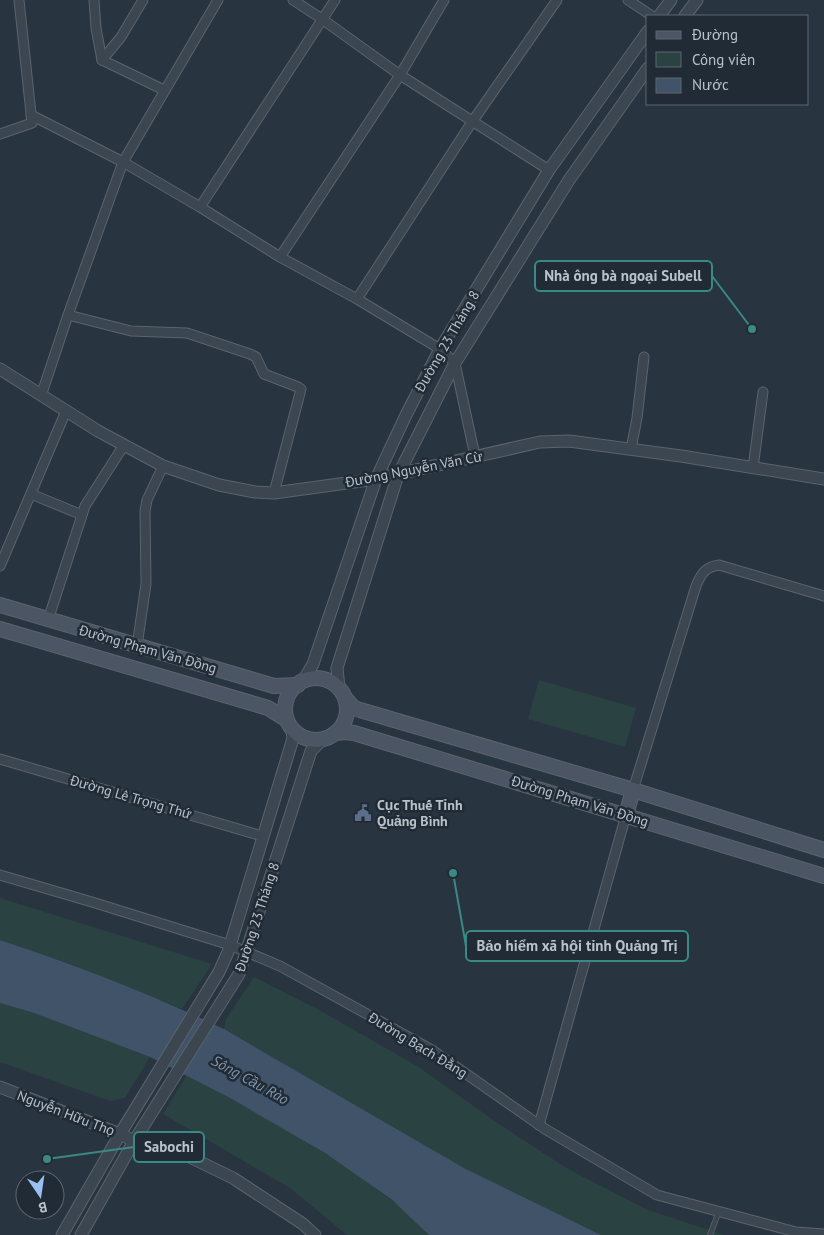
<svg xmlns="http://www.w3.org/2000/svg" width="824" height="1235" font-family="'PT Sans',sans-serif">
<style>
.green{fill:#2b4242}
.water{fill:#405368}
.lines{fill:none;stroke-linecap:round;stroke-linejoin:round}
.service-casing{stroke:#5a646d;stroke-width:6}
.minor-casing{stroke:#5a646d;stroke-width:11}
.tertiary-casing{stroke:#5a646d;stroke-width:13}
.secondary-casing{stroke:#5a646d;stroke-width:16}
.service{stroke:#3c4650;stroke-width:4.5}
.minor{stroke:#3c4650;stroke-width:9}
.tertiary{stroke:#3c4650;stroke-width:11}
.secondary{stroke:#4b5563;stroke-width:14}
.labels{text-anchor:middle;stroke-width:5;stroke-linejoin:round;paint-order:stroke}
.street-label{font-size:14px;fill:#b9c1ca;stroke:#212b35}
.poi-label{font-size:14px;font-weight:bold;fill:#b9c1ca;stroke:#212b35;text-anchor:start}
.water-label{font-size:15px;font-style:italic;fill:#7c93aa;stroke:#212b35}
.leader{fill:none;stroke:#3a8985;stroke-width:2}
.callout-dot{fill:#3a8985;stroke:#212b35;stroke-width:2}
.callout{fill:#212b35;stroke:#3a8985;stroke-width:2}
.callout-label{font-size:15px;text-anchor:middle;font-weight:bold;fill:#b9c1ca}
</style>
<rect width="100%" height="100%" fill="#283440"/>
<g class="green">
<polygon points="539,680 636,708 625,747 528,719"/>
<polygon points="0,898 212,964 182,1009 68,963 0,940"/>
<polygon points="254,977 323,1012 417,1066 499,1124 568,1169 648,1210 724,1235 601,1235 464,1168 224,1029 226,1019"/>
<polygon points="0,1003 34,1013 150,1057 125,1098 110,1101 0,1062"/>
<path d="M187 1075C257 1112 327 1150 390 1199 404 1209 416 1223 429 1235H347L290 1188 163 1114Z"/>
</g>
<path class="water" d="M0 940C76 965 151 994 224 1029L464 1168 601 1235H429L391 1199 325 1153 230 1098 150 1057 34 1013 0 1003Z"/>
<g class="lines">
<g class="service-casing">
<polyline id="service" points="710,1235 719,1211"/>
</g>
<g class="minor-casing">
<g id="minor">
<polyline points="94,0 96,28 102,60"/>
<polyline points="293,0 322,19 400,75 549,170"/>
<polyline points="628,0 652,16"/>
<polyline points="102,60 121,37 143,0"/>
<polyline points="102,60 164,90"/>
<polyline points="31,115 123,162 200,207 280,257 357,299 440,349 455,363 475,456"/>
<polyline points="0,134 32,123 19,0"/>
<polyline points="200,207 335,0"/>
<polyline points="280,257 400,75 444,0"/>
<polyline points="357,299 472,122 557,0"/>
<polyline points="68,315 131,331 187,333 250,354 256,357 264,374 298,387 301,389 274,493"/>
<polyline points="41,396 68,315 123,162 218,0"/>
<polyline points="631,449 637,418 644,357"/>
<polyline points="753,468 763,392"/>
<polyline points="31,494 82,515"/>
<polyline points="0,566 66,411"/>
<polyline points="48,620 85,506 124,445"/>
<polyline points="137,646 146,584 145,511 147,500 163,466"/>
<polyline points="0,759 262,836"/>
<path d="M633 790 696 586C701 574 705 567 719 565L824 596"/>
<polyline points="0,875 92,902 230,945 280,966 432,1050 545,1129 657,1195 796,1232 824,1234"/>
<polyline points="539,1125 626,815"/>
</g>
</g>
<g class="tertiary-casing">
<g id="tertiary">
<polyline points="659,16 671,0"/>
<polyline points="685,16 697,0"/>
<polyline points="0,369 98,431 163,466 219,485 255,492 274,493 376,479 540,442 569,441 681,456 824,479"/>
<polyline points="303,681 313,664 376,479 406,415 440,349 549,170 648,31"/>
<polyline points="339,688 337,668 398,475 425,422 455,363 569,180 648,68"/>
<polyline points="0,1087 120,1134 134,1141 163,1144 233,1178 303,1224 315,1235"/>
<polyline points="62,1235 120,1134 219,972 228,952 291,745 293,737 291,727"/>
<polyline points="81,1235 134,1141 239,974 311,751 323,739"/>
</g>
</g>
<g class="secondary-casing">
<g id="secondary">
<polyline points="0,605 274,686 298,685"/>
<polyline points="0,629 268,708 287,720"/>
<circle cx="316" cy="709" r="31"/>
<polyline points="346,699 353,707 360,710 633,790 824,850"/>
<polyline points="335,733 345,732 354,733 824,876"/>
<polyline points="626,815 633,790"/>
</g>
</g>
<use href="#service" class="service"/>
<use href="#minor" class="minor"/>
<use href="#tertiary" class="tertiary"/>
<use href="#secondary" class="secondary"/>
</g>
<defs>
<g id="civic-bare" transform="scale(1.35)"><path d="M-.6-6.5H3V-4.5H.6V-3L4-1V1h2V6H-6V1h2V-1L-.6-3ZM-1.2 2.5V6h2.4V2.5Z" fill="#5c6f8a" stroke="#212b35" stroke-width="2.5" paint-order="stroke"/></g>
</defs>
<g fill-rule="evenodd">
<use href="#civic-bare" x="363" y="813"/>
</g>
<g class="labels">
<g class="street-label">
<text transform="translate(447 341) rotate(-60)" y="5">Đường 23 Tháng 8</text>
<text transform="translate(414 469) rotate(-11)" y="5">Đường Nguyễn Văn Cừ</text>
<text transform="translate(148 649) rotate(16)" y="5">Đường Phạm Văn Đồng</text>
<text transform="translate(131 797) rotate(16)" y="5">Đường Lê Trọng Thứ</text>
<text transform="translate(580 801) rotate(17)" y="5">Đường Phạm Văn Đồng</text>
<text transform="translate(257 917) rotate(-72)" y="5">Đường 23 Tháng 8</text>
<text transform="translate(418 1045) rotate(31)" y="5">Đường Bạch Đằng</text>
<text transform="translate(66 1113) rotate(21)" y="5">Nguyễn Hữu Thọ</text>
</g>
<g class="poi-label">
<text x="377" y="810">Cục Thuế Tỉnh<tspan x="377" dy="16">Quảng Bình</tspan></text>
</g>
<g class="water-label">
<text transform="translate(250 1080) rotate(29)" y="5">Sông Cầu Rào</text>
</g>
</g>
<path class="leader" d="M752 329L712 276M453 873L466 946M47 1159L134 1147"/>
<g class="callout-dot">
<circle cx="752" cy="329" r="5"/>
<circle cx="453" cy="873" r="5"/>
<circle cx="47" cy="1159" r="5"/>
</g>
<g class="callout">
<rect x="535" y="261" width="177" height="30" rx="5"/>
<rect x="466" y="931" width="222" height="30" rx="5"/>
<rect x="134" y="1132" width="70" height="30" rx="5"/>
</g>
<g class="callout-label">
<text x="623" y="281">Nhà ông bà ngoại Subell</text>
<text x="577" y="951">Bảo hiểm xã hội tỉnh Quảng Trị</text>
<text x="169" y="1152">Sabochi</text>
</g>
<rect x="646" y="15" width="162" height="90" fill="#212b35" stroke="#5e6771"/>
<rect x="656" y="31" width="25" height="8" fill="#4b5563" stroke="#5e6771"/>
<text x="692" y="40" font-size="15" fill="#b9c1ca">Đường</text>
<rect x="656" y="52" width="25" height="15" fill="#2b4242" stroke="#5e6771"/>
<text x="692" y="65" font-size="15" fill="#b9c1ca">Công viên</text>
<rect x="656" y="78" width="25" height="15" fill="#405368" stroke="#5e6771"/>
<text x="692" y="90" font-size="15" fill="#b9c1ca">Nước</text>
<g transform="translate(40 1195) rotate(167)"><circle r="24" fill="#212b35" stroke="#5e6771"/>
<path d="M0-4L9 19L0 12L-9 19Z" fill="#98c0f0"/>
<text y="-8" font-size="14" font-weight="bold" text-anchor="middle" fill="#b9c1ca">B</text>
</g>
</svg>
